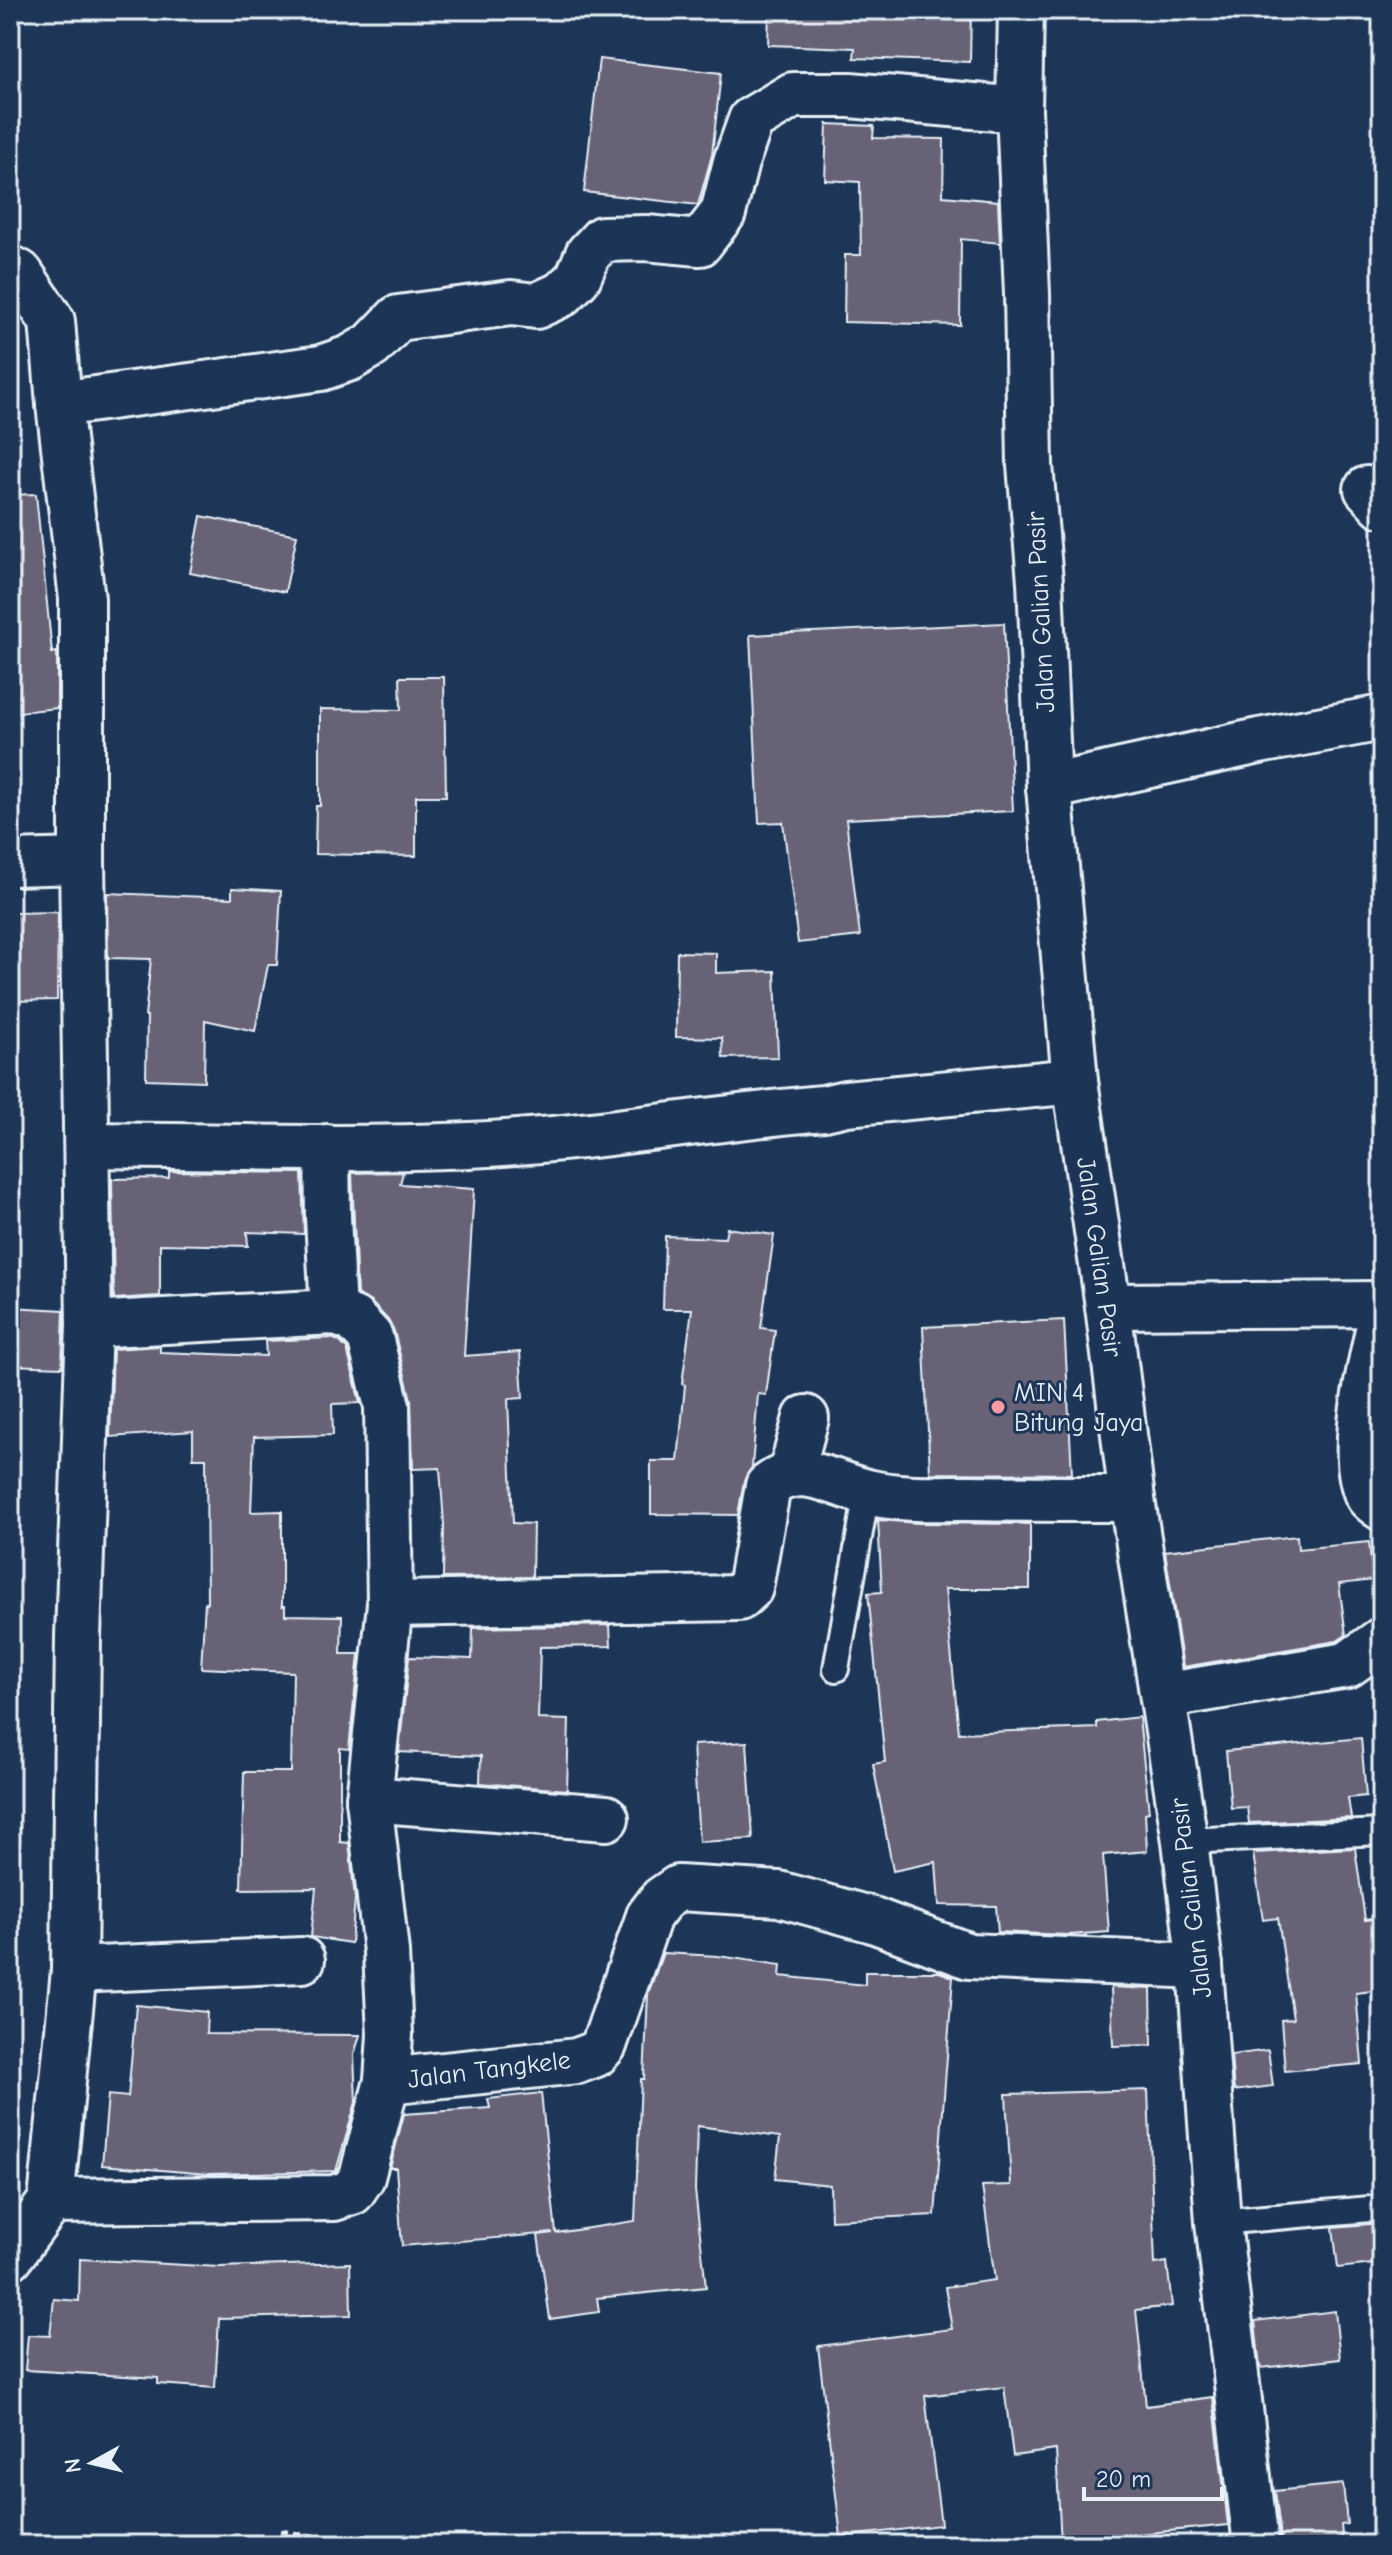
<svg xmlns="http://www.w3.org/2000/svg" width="1392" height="2555" font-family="'Comic Neue',sans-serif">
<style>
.building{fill:#676276;stroke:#e8f1f8;stroke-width:2}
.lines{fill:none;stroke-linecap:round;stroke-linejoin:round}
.service-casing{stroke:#e8f1f8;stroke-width:30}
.minor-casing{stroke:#e8f1f8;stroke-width:50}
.tertiary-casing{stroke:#e8f1f8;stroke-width:50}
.path{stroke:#e8f1f8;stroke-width:5;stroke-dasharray:8 6;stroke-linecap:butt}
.service{stroke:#1d3557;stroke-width:24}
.minor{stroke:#1d3557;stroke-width:44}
.tertiary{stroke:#1d3557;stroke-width:44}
.poi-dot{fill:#ff9aa2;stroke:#1d3557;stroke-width:3}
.labels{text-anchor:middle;stroke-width:6;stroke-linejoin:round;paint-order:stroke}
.street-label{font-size:26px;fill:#e8f1f8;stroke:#1d3557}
.poi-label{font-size:26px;fill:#e8f1f8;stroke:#1d3557;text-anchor:start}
</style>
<rect width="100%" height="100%" fill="#1d3557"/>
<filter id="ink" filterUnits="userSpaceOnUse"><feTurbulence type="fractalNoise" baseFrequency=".0125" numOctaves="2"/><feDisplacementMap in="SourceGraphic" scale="16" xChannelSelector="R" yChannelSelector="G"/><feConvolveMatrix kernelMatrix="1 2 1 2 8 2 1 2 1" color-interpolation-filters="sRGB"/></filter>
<g filter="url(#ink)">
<g class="building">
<polygon points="769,10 971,10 970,62 854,58 855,48 768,45"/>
<polygon points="599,59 721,73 712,155 698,205 584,192"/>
<polygon points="827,124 874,126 873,138 944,139 943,196 998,201 1000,243 961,239 960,325 844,322 845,255 861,255 860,182 825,180"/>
<polygon points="36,494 52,653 57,652 57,708 10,713 10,495"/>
<polygon points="201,516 297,535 285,592 190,573"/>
<polygon points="1004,623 1013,811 846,819 860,936 798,943 783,822 759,823 750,635"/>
<polygon points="400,677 444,677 446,796 416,796 416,856 315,854 316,806 320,806 320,709 401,710"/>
<polygon points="232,888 281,891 277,965 268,965 255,1031 205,1020 204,1081 146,1079 147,1016 145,1016 151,959 108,958 107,893 232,898"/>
<polygon points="58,912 57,1000 10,1001 10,913"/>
<polygon points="677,952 716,953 716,973 775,971 778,1057 723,1058 722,1038 676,1037"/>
<polygon points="169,1171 302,1173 304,1234 247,1232 248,1246 160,1244 160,1296 114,1299 112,1179 169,1178"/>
<polygon points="403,1172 400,1184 474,1189 464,1356 520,1352 523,1398 508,1399 513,1523 533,1524 532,1577 443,1578 444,1524 440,1468 413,1469 411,1400 394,1331 388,1320 371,1302 357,1294 352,1173"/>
<polygon points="727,1228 774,1235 761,1328 775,1330 766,1395 758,1394 752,1467 744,1481 738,1515 651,1514 651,1461 678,1461 685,1385 682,1384 692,1309 663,1309 665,1236 725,1238"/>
<polygon points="10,1307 64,1310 62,1367 10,1365"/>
<polygon points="1064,1320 1072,1474 930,1473 923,1327"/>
<polygon points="331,1338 339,1341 347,1349 360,1403 332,1404 333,1435 254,1437 251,1512 282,1511 282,1606 285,1606 285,1615 342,1616 341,1654 359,1654 349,1749 340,1748 340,1842 349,1843 355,1899 351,1943 311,1937 316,1888 241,1889 244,1772 291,1772 293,1672 201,1668 205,1602 207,1603 206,1458 193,1458 193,1431 110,1437 113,1349 160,1346 160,1352 266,1356 265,1341"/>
<polygon points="878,1520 918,1523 1030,1524 1030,1589 945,1589 959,1733 1097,1728 1097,1722 1139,1717 1149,1812 1145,1813 1147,1851 1103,1855 1109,1932 1069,1935 998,1932 996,1906 939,1905 936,1862 893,1871 873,1764 885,1762 868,1593 882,1592"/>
<polygon points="1297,1536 1298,1549 1369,1542 1373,1580 1339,1584 1346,1635 1337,1641 1183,1667 1165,1551"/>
<polygon points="610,1625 611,1646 540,1647 538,1719 569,1720 567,1790 480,1783 481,1756 399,1752 409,1657 472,1659 473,1628"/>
<polygon points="1361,1738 1366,1796 1348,1798 1351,1818 1249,1823 1247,1807 1231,1808 1226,1751"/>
<polygon points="747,1742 753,1839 699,1842 693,1745"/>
<polygon points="1355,1848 1365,1920 1379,1918 1382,1938 1382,1990 1356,1993 1362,2064 1285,2071 1281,2020 1293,2019 1278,1918 1263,1920 1253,1853"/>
<polygon points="663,1953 718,1956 781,1965 780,1976 865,1985 865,1972 939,1972 953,1977 935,2215 831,2220 830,2185 775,2179 780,2137 697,2126 695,2190 706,2287 597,2298 599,2312 550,2319 538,2235 553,2233 402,2246 396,2168 390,2168 404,2114 490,2108 488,2099 541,2093 556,2233 635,2221 641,2079 644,2079 648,1994"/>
<polygon points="1111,1987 1151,1989 1152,2045 1113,2046"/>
<polygon points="136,2005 207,2012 206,2034 360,2035 354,2055 356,2102 336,2171 208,2174 102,2165 108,2095 128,2097"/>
<polygon points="1268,2050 1273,2086 1234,2091 1231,2055"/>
<polygon points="1148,2090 1155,2264 1167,2262 1172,2306 1136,2310 1146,2406 1213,2397 1228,2525 1110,2537 1111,2545 1061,2545 1056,2450 1013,2456 1004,2387 925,2396 941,2525 841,2537 818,2346 952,2329 945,2287 995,2280 982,2186 1011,2185 1006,2094"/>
<polygon points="1382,2223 1382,2263 1338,2268 1333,2227"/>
<polygon points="80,2259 219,2267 350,2263 351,2315 219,2318 215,2388 158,2384 158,2378 25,2370 28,2335 50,2336 54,2299 79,2301"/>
<polygon points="1335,2311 1340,2359 1260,2368 1255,2321"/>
<polygon points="1343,2484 1347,2524 1341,2525 1343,2545 1282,2545 1275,2491"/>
</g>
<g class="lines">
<g class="service-casing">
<g id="service">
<polyline points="836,1669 867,1492"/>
<polyline points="1185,1841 1382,1832"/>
<polyline points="1218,2222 1382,2208"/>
</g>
</g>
<g class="minor-casing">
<g id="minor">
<polyline points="10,268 20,273 52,321 59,404 82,599 82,861 89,1325 78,1637 74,1970 51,2201"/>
<polyline points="59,404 321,368 350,358 372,345 398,318 511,303 536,306 562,294 578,278 588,254 602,239 646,238 700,243 723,213 736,162 751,120 793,95 850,95 1019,110"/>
<polyline points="1367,489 1382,505"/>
<polyline points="1049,787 1259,741 1382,718"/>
<polyline points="10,863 82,861"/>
<path d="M88 1145C215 1146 342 1151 469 1145 588 1140 705 1118 824 1108L846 1103 1075 1081"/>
<polyline points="327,1147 328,1217 333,1312"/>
<polyline points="1108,1306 1382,1304"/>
<path d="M1382 1311C1373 1358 1346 1452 1368 1496 1371 1501 1377 1504 1382 1508"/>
<polyline points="89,1325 333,1312 353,1319 370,1337 387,1406 390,1604"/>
<polyline points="791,1474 806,1418"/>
<polyline points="1163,1696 1347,1665 1382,1640"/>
<polyline points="369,1799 606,1818"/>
<polyline points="74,1970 302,1960"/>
<path d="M387 2081 390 2035 386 1952 369 1799 390 1604 739 1598 750 1588 768 1486C801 1460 832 1484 867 1492 900 1500 937 1498 971 1498 1025 1499 1078 1499 1132 1499"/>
<polyline points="10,2257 51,2201 334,2198 352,2192 362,2177 387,2081 577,2061 596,2054 604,2045 649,1916 662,1899 678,1888 779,1894 873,1920 969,1956 1200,1966"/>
</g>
</g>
<g class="tertiary-casing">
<polyline id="tertiary" points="1021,10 1019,110 1027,294 1030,465 1040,581 1049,787 1075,1081 1108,1306 1132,1499 1185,1841 1200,1966 1218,2222 1256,2545"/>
</g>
<polyline class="path" points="280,2531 371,2545"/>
<use href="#service" class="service"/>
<use href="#minor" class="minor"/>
<use href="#tertiary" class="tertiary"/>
</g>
</g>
<circle class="poi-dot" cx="998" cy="1407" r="8"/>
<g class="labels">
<g class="street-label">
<text transform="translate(1040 612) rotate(-93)" y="9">Jalan Galian Pasir</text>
<text transform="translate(1100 1257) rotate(82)" y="9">Jalan Galian Pasir</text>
<text transform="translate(1190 1898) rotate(-97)" y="9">Jalan Galian Pasir</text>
<text transform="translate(489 2069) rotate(-7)" y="9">Jalan Tangkele</text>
</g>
<g class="poi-label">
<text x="1014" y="1401">MIN 4<tspan x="1014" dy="30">Bitung Jaya</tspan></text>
</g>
</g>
<rect width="1392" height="2555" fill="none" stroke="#1d3557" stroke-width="40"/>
<rect x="20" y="20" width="1352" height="2515" fill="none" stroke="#e8f1f8" stroke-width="3" filter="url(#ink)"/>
<g transform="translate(92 2463) rotate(262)" stroke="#1d3557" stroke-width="6" paint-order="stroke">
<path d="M0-6L14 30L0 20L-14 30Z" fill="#e8f1f8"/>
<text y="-12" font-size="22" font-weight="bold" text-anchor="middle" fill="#e8f1f8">N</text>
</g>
<path d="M1084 2487v12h138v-12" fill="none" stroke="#e8f1f8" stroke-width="4"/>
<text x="1096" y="2487" font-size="24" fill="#e8f1f8" stroke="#1d3557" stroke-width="6" paint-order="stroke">20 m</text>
</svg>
